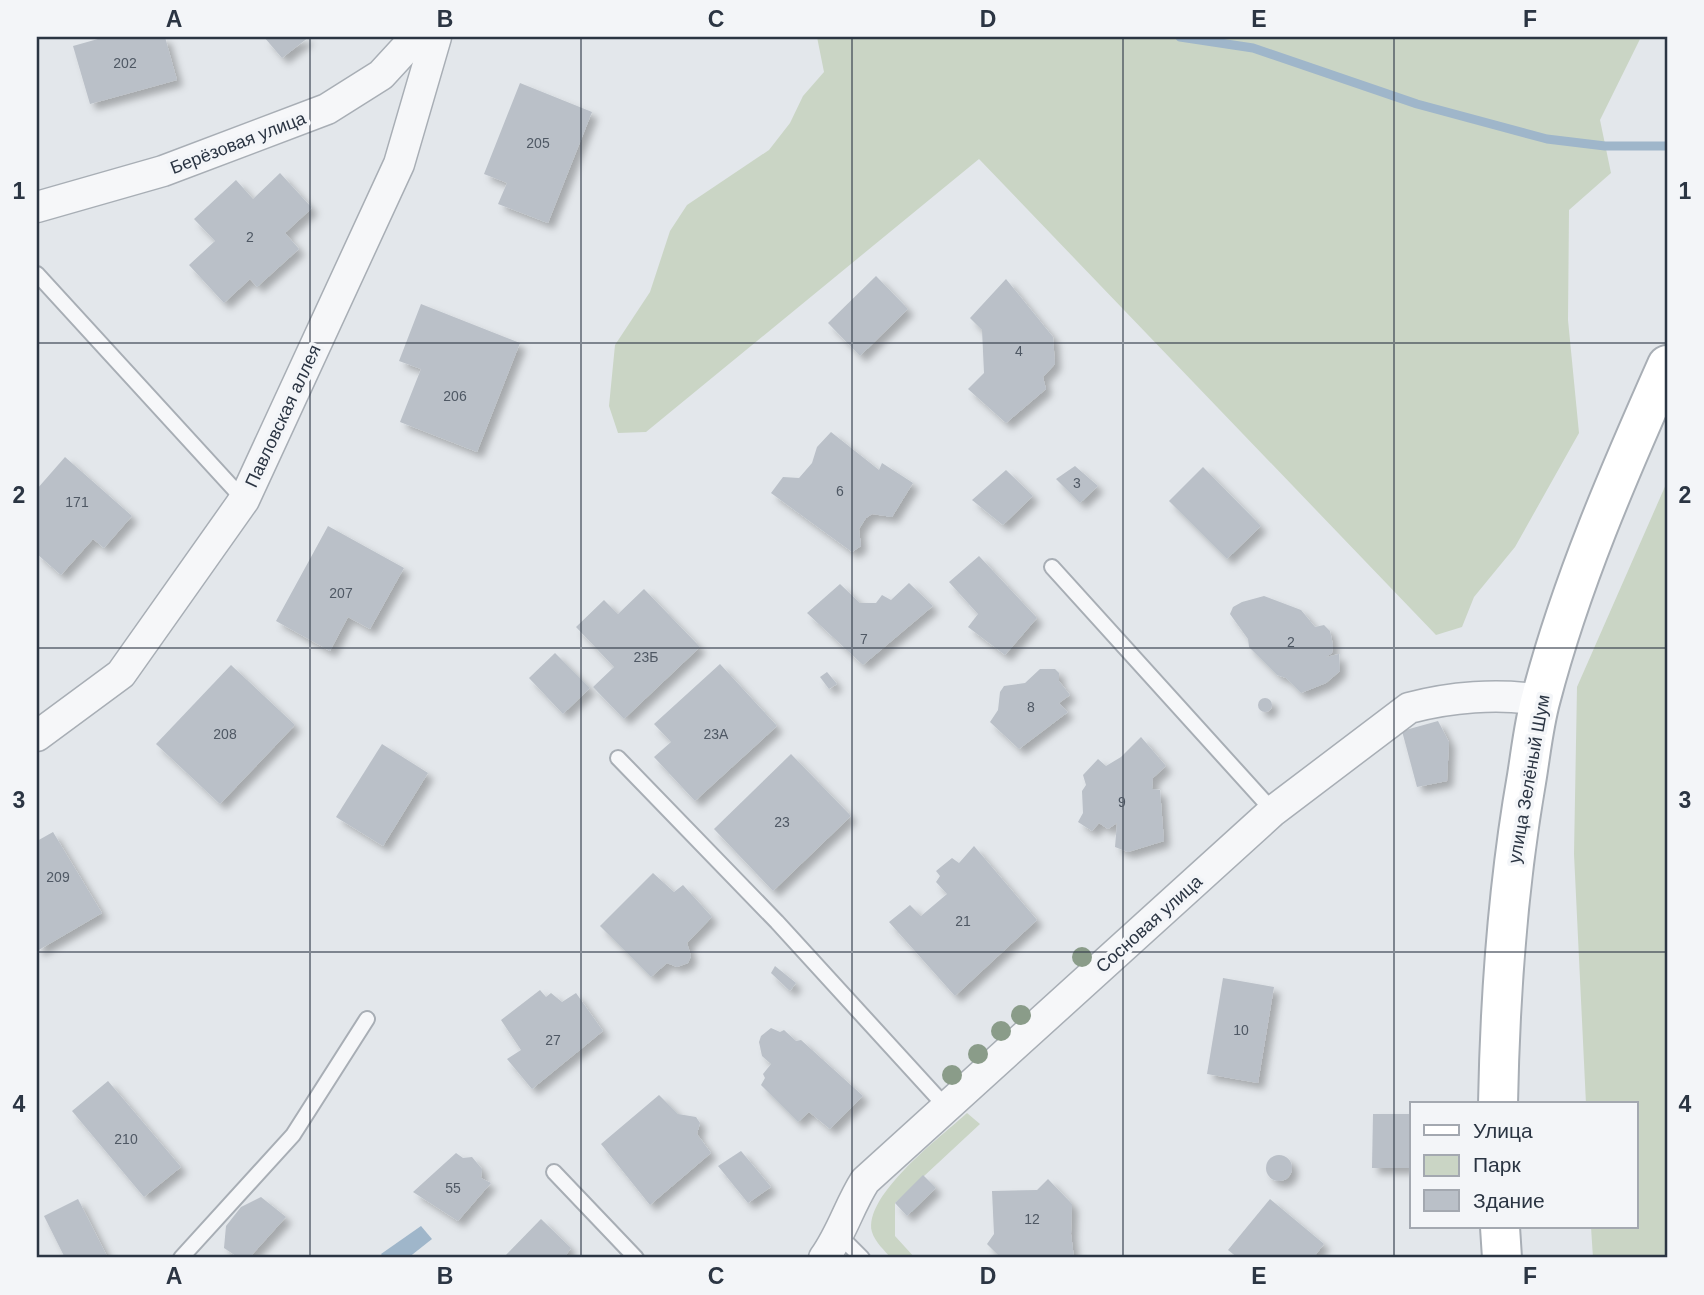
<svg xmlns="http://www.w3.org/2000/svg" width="1704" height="1295" font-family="Arial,sans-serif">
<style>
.green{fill:#cad5c5}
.water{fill:#9fb6ca}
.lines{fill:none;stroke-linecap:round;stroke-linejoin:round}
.stream{stroke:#9fb6ca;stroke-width:9}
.building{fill:#bac0c8;filter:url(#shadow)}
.service-casing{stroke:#a8aeb5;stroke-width:18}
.minor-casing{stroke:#a8aeb5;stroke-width:33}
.secondary-casing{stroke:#a8aeb5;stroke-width:42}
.service{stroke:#f6f7f9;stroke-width:14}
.minor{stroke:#f6f7f9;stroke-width:30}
.secondary{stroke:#fff;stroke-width:38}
.tree{fill:#8a9c89}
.grid{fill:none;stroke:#2b3543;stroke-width:2;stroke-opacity:0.55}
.labels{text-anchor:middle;stroke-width:7;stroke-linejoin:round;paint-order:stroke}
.number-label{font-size:14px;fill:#4f5864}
.street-label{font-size:18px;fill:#2b3543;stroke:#f3f5f8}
.neatline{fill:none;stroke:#2b3543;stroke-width:2.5}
.grid-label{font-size:23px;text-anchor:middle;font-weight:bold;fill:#2b3543}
</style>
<defs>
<filter id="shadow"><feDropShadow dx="6" dy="6" stdDeviation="3.5" flood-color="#0004"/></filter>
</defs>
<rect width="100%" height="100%" fill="#e3e7eb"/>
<g class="green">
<polygon points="817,37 1641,37 1600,120 1611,173 1569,210 1568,320 1579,433 1515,547 1474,597 1462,627 1436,635 979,159 646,432 618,433 609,406 615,345 650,292 670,231 687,205 769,150 790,123 803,96 824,72"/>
<polygon points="1667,482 1667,1258 1593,1258 1591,1227 1636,1227 1636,1104 1586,1104 1574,854 1577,687"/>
<path d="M967 1113 980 1124 895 1203V1236L915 1258H891C885 1251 875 1242 872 1232 863 1195 942 1136 967 1113Z"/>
</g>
<polygon class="water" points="421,1226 432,1239 408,1258 384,1258 381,1254"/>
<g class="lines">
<polyline class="stream" points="1180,37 1253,48 1417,104 1547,139 1605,146 1667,146"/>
</g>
<g class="building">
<polygon points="105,37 165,37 177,80 90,104 73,46"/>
<polygon points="264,37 309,37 282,58"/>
<polygon points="520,83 592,112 548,223 498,204 507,183 484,174"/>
<polygon points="280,173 312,208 285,233 299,249 257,287 250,279 224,303 189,265 215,241 194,219 236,180 253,199"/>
<polygon points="876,276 908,309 860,356 828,323"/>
<polygon points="1006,279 1053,337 1055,364 1043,377 1046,389 1006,423 968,389 984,373 982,330 970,318"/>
<polygon points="421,304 520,343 477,452 400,422 421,369 399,361"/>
<polygon points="831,432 879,470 882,463 913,483 892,517 872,514 866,518 859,529 861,546 852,552 771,493 783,477 799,478 812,463 817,447"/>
<polygon points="65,457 132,516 104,548 93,539 61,575 37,554 37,489"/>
<polygon points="1075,466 1098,486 1080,503 1056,479"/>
<polygon points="1203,467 1261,526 1227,559 1169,501"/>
<polygon points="1006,470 1033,496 1003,525 972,500"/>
<polygon points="328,526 404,568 370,629 348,617 330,651 276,621"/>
<polygon points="979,556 1037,618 1005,655 968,627 978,614 949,582"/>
<polygon points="909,583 933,606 863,665 807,613 840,584 860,603 876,603 882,595 891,600"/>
<polygon points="644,589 700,647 624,719 593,687 614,667 576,627 604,600 618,614"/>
<polygon points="1264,596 1301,610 1315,627 1324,625 1330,631 1333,645 1332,653 1326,657 1339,654 1340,671 1326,683 1301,693 1286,678 1277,675 1249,647 1248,639 1230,614 1233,607 1242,602"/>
<polygon points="555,653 590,688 563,714 529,678"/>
<polygon points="720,664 777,726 695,801 654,757 671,742 654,724"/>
<polygon points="231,665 295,725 220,804 156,744"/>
<polygon points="1040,669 1055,669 1059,673 1059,681 1070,695 1059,703 1068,712 1019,749 990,722 998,710 1000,692 1004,686 1025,683"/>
<polygon points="827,672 837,684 829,689 820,677"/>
<circle cx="1265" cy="705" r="7"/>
<polygon points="1438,721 1449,742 1447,781 1417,787 1402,731"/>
<polygon points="1141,737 1166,766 1153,778 1152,789 1160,790 1164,841 1128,852 1115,847 1117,823 1108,829 1099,823 1092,831 1078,822 1083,813 1082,791 1086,785 1083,775 1098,759 1106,766 1121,757"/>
<polygon points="382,744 428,773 383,846 336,817"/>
<polygon points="791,754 851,816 773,891 714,829"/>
<polygon points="53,832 102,913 37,951 37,841"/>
<polygon points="974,846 1037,920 955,996 889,922 910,905 921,916 947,894 936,882 940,876 936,871 952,858 959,863"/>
<polygon points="653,873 674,892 683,885 712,917 687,943 691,956 688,963 677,967 667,963 651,977 600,926"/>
<polygon points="775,966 796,983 790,991 771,973"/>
<polygon points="1223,978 1274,987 1258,1083 1207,1074"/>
<polygon points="540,990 546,997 551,993 562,1002 576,993 603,1031 532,1089 507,1059 521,1050 501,1020"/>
<polygon points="771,1028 780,1032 784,1030 796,1041 801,1040 863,1096 830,1129 809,1112 798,1122 761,1085 765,1078 763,1074 771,1064 762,1056 759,1042 761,1036"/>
<polygon points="108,1081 181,1167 144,1197 72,1111"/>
<polygon points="659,1095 678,1114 696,1117 700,1123 697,1134 711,1153 650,1205 601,1144"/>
<polygon points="1373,1114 1410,1114 1409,1168 1372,1168"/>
<polygon points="741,1151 771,1187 748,1203 718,1166"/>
<polygon points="456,1153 463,1158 472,1157 482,1169 481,1178 491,1183 458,1221 413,1192"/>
<circle cx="1279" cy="1168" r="13"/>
<polygon points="923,1175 936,1188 907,1216 895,1203"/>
<polygon points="1048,1179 1072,1204 1071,1234 1074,1258 1001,1258 987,1244 994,1234 992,1191 1037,1190"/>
<polygon points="261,1197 286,1217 249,1258 239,1258 224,1248 226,1226 241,1207"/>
<polygon points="78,1199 107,1256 104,1258 65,1258 44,1216"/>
<polygon points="1270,1199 1324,1244 1313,1258 1238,1258 1228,1250"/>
<polygon points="541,1219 571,1248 564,1258 503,1258"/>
</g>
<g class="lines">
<g class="service-casing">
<g id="service">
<polyline points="37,274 244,500"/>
<polyline points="1052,567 1273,811"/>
<polyline points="618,758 777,922 947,1108"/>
<polyline points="554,1172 636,1258"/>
<polyline points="840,1236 862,1258"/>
<polyline points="181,1258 293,1135 367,1019"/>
</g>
</g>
<g class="minor-casing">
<g id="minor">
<polyline points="37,207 163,171 327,109 381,75 416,37"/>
<polyline points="37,736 121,674 244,500 399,164 436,37"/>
<path d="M824 1258C842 1233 849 1206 865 1181L1273 811 1409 708C1450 697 1498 693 1540 700"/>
</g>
</g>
<g class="secondary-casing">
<g id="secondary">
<path d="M1498 1104C1500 995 1508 884 1527 776 1531 751 1534 723 1541 698 1571 583 1619 473 1667 365"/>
<polyline points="1500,1227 1502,1258"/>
</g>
</g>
<use href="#service" class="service"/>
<use href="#minor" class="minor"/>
<use href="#secondary" class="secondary"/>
</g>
<g class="tree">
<circle cx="1082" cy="957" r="10"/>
<circle cx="1021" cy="1015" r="10"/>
<circle cx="1001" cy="1031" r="10"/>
<circle cx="978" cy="1054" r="10"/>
<circle cx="952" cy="1075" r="10"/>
</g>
<path class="grid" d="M310 37V1258M581 37V1258M852 37V1258M1123 37V1258M1394 37V1258M37 343H1667M37 648H1667M37 952H1667"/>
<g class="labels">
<g class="number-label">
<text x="125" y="68">202</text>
<text x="538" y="148">205</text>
<text x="250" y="242">2</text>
<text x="1019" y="356">4</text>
<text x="455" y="401">206</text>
<text x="1077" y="488">3</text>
<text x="840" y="496">6</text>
<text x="77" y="507">171</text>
<text x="341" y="598">207</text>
<text x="864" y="644">7</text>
<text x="1291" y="647">2</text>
<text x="646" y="662">23Б</text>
<text x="1031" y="712">8</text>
<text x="225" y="739">208</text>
<text x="716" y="739">23А</text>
<text x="1122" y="807">9</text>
<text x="782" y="827">23</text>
<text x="58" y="882">209</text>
<text x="963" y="926">21</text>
<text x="1241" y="1035">10</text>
<text x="553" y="1045">27</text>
<text x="126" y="1144">210</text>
<text x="453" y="1193">55</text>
<text x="1032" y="1224">12</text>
</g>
<g class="street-label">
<text transform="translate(238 143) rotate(-21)" y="6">Берёзовая улица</text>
<text transform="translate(283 416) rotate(-65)" y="6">Павловская аллея</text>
<text transform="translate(1529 779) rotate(-80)" y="6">улица Зелёный Шум</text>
<text transform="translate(1149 924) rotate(-42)" y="6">Сосновая улица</text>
</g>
</g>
<rect width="1704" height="1295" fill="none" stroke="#f3f5f8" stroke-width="77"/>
<rect x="1410" y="1102" width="228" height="126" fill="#f3f5f8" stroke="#a3a8b0" stroke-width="2"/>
<rect x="1424" y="1125" width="35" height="10" fill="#ffffff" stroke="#a3a8b0" stroke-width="2"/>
<text x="1473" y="1138" font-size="21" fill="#2b3543">Улица</text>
<rect x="1424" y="1155" width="35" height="21" fill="#cad5c5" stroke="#a3a8b0" stroke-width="2"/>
<text x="1473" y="1172" font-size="21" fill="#2b3543">Парк</text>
<rect x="1424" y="1190" width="35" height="21" fill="#bac0c8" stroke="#a3a8b0" stroke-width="2"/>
<text x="1473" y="1208" font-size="21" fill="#2b3543">Здание</text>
<rect x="38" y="38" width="1628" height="1218" class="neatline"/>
<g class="grid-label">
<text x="174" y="27">A</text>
<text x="445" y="27">B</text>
<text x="716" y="27">C</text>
<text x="988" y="27">D</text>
<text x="1259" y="27">E</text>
<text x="1530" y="27">F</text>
<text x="19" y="199">1</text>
<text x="1685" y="199">1</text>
<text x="19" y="503">2</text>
<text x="1685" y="503">2</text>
<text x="19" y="808">3</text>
<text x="1685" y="808">3</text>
<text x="19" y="1112">4</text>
<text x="1685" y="1112">4</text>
<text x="174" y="1284">A</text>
<text x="445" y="1284">B</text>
<text x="716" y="1284">C</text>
<text x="988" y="1284">D</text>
<text x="1259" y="1284">E</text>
<text x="1530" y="1284">F</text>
</g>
</svg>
